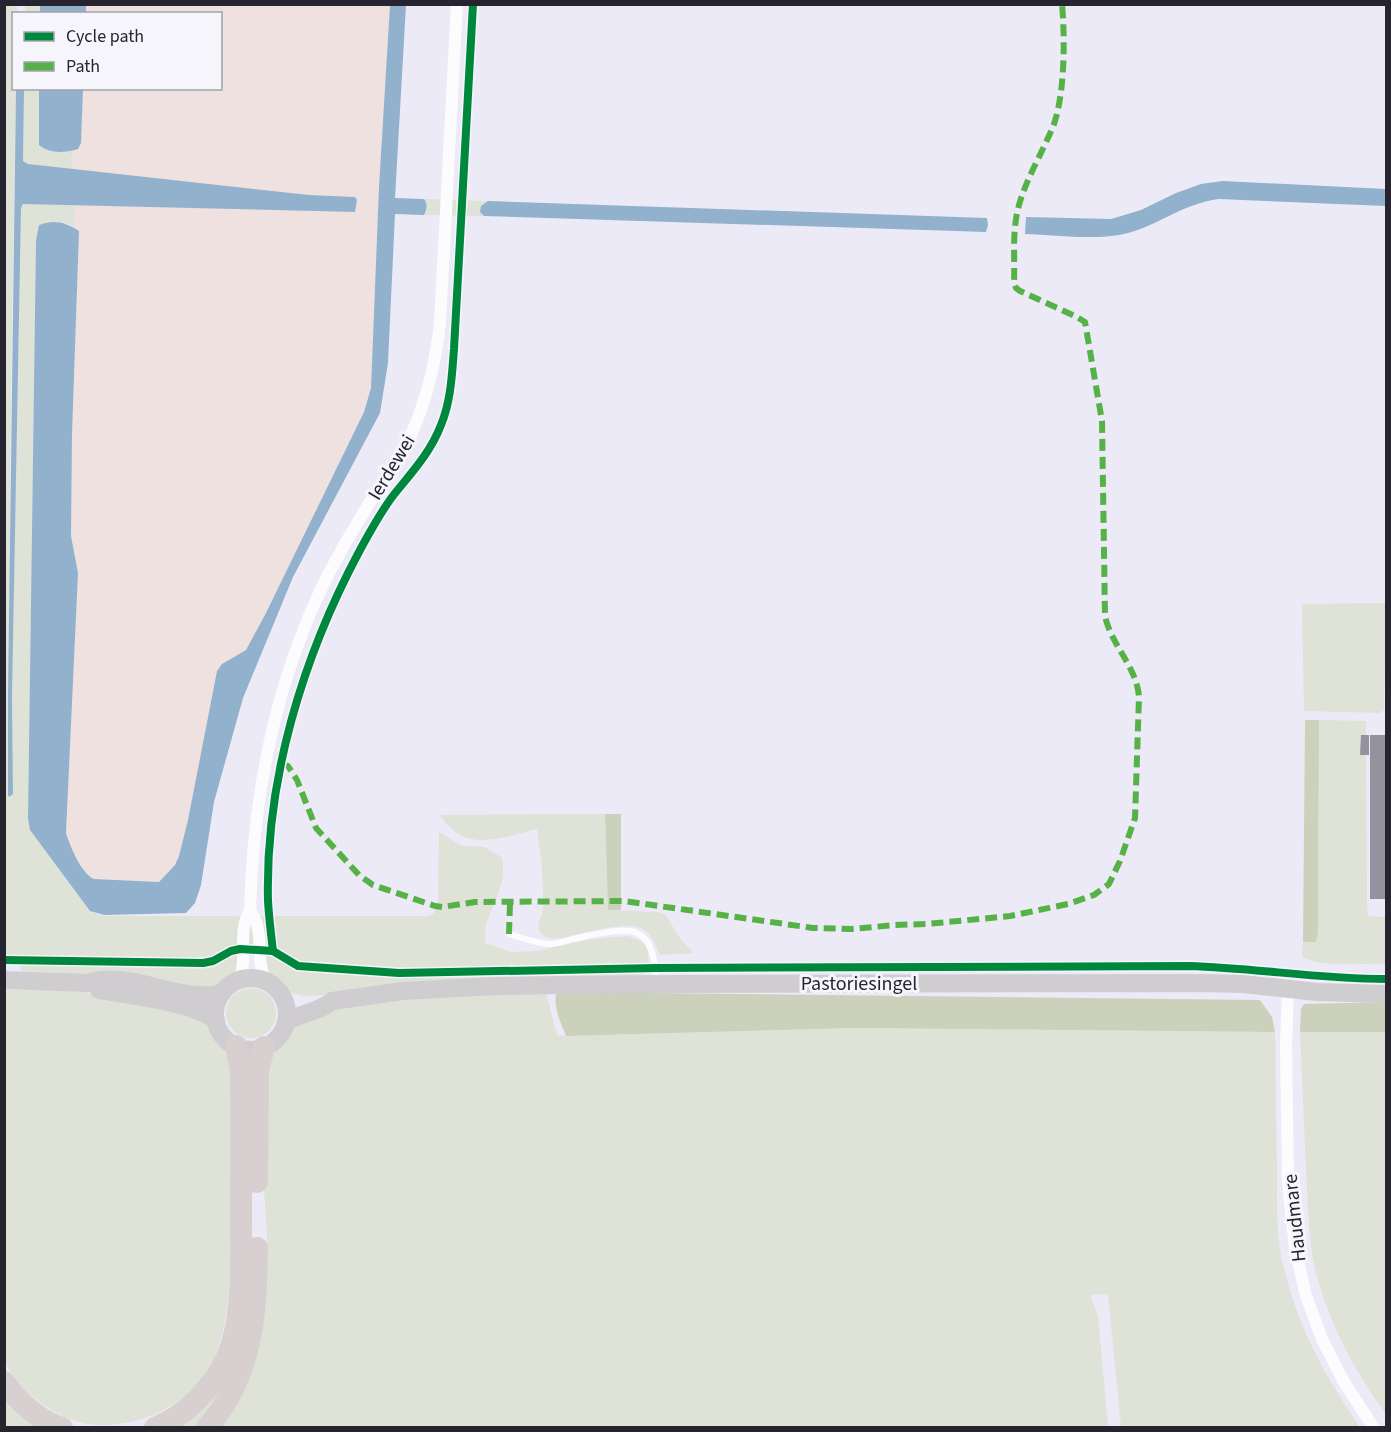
<svg xmlns="http://www.w3.org/2000/svg" width="1391" height="1432" font-family="'Source Sans 3',sans-serif">
<style>
.industrial{fill:#eee1df}
.green{fill:#dfe2d7}
.forest{fill:#ccd1bb}
.water{fill:#92b1cc}
.building{fill:#96919f}
.lines{fill:none;stroke-linecap:round;stroke-linejoin:round}
.lane{stroke:#fcfcfe;stroke-width:6}
.street{stroke:#fcfcfe;stroke-width:12}
.secondary{stroke:#d0cdd1;stroke-width:18}
.highway{stroke:#d8cfd1;stroke-width:22}
.quiet{stroke:#56b246;stroke-width:6;stroke-dasharray:12 6;stroke-linecap:butt}
.cycleway-casing{stroke:#f6f5fb;stroke-width:11}
.cycleway{stroke:#00873e;stroke-width:8}
.labels{text-anchor:middle;stroke-width:6;stroke-linejoin:round;paint-order:stroke}
.street-label{font-size:20px;fill:#26252f;stroke:#f6f5fb}
</style>
<rect width="100%" height="100%" fill="#eceaf7"/>
<polygon class="industrial" points="86,5 390,5 379,187 371,388 364,412 266,613 246,650 222,664 217,671 188,820 179,856 175,865 159,882 94,879 88,876 70,847 66,833 78,573 71,537 72,435 79,232 74,227 75,204 355,212 357,200 355,197 309,195 72,170 73,151 78,149 81,143 83,89 220,88 220,14 86,13"/>
<g class="green">
<path d="M17 4V13L14 14V88L16 89 11 390 8 796 13 794 12 697 21 207 25 202 75 204 74 227C63 220 50 221 39 225L36 240 28 819 30 830 90 911 102 916H429L434 913 438 903 439 832 462 846 485 847 502 858C509 892 481 914 485 943L511 952 536 951 591 939 628 936 641 941 647 947 649 965 392 970 307 965C293 963 286 951 273 948 262 946 243 944 231 948 220 951 213 959 201 960L5 956 4 5Z"/>
<polygon points="25,5 40,5 40,13 25,14"/>
<polygon points="24,89 39,89 39,145 64,153 73,151 72,170 36,166 23,161"/>
<path d="M424 199 488 201 481 206V212L484 216 424 215C427 209 428 204 424 199Z"/>
<polygon points="1386,603 1384,710 1379,713 1304,711 1302,604"/>
<path d="M1319 720 1366 721 1367 904 1368 916 1386 917V964C1367 963 1316 968 1302 956L1303 942H1316L1318 933Z"/>
<path d="M605 814 608 910 658 912 665 914 681 940 694 953 660 955C656 946 653 937 646 931 630 918 581 934 562 938 554 939 545 940 540 932 536 925 542 917 543 909 544 882 541 855 537 829 501 838 464 854 440 815Z"/>
<path d="M234 953H240C239 974 229 982 210 990L96 975 21 971 20 964 202 966 213 965Z"/>
<path d="M264 953C279 955 287 966 301 970L391 977 643 972 641 977 304 996C280 992 268 976 264 953Z"/>
<circle cx="251" cy="1013" r="25"/>
<path d="M45 989 78 991 156 1004 207 1021 226 1052 232 1073C231 1118 230 1164 230 1209 229 1252 233 1304 219 1345 202 1395 156 1424 104 1425 64 1426 24 1397 5 1363L4 990Z"/>
<path d="M546 992 557 1035 563 1036 856 1028 1275 1032C1276 1078 1276 1123 1277 1169 1277 1197 1276 1227 1281 1255 1294 1319 1323 1374 1360 1427H1121L1108 1294 1090 1295 1098 1315 1108 1427 220 1428 266 1284 267 1234 262 1160 263 1069 271 1052 300 1020 319 1012 381 1000Z"/>
<path d="M1300 1032H1386V1414C1356 1373 1332 1329 1318 1280 1308 1245 1308 1206 1306 1170 1304 1124 1302 1078 1300 1032Z"/>
<polygon points="239,1360 200,1427 164,1428"/>
<polygon points="4,1392 49,1427 5,1427"/>
</g>
<g class="forest">
<polygon points="1305,720 1319,720 1318,933 1316,942 1303,942"/>
<polygon points="605,814 621,814 621,910 608,910"/>
<path d="M557 992 1260 1000 1272 1017 1275 1032 856 1028 566 1036C561 1023 552 1006 557 992Z"/>
<polygon points="1386,1002 1386,1032 1300,1032 1301,1009 1304,1004"/>
</g>
<g class="water">
<rect x="40" y="5" width="46" height="8"/>
<path d="M390 5H406L395 198 424 199C428 204 427 209 424 215L395 214 388 363 380 413 293 577 243 698 214 802 201 885 195 903 186 913 104 915 90 911 30 830 28 819 36 240 39 225C54 219 66 222 79 231L72 435 71 536 78 573 66 833C70 846 81 873 94 879L159 882 175 865 179 856 188 820 217 671 222 664 246 650 266 613 364 412 371 388 379 187Z"/>
<polygon points="24,89 23,161 28,164 309,195 355,197 357,200 355,212 23,204 21,208 12,697 13,794 9,797 8,795 8,695 16,89"/>
<path d="M39 89H83L81 143 78 149C65 153 50 154 39 145Z"/>
<path d="M1223 181 1386 189V206L1219 199C1182 204 1161 224 1128 233 1098 241 1057 235 1025 234L1026 217 1111 219 1141 210 1176 193 1201 184Z"/>
<polygon points="488,201 987,218 988,225 986,232 484,216 480,212 481,206"/>
</g>
<g class="building">
<polygon points="1361,735 1369,735 1369,755 1360,755"/>
<rect x="1370" y="735" width="16" height="164"/>
</g>
<g class="lines">
<path class="lane" d="M509 934C522 938 536 943 550 944 557 944 566 941 573 939 624 929 655 915 656 983"/>
<g class="street">
<path d="M250 911C265 928 256 959 264 981"/>
<path d="M240 979C248 958 237 930 250 911 253 794 276 678 329 573 340 552 352 531 365 510 377 491 391 472 402 453 424 412 435 369 440 323L457 4"/>
<polyline points="1288,990 1286,1045 1288,1182 1295,1248 1306,1296 1322,1339 1345,1384 1374,1428"/>
</g>
<g class="secondary">
<circle cx="251" cy="1014" r="36"/>
<path d="M4 980 88 983C127 968 183 1005 222 993"/>
<path d="M99 990C132 996 188 1001 216 1020"/>
<path d="M286 1022C300 1013 320 1012 332 1001L403 991 497 986 656 984 1204 983 1243 984 1317 992 1386 994"/>
</g>
<g class="highway">
<polyline points="257,1182 258,1070 264,1047"/>
<path d="M4 1382C19 1402 38 1420 62 1428"/>
<path d="M155 1428C186 1415 212 1389 226 1359 244 1322 241 1260 241 1218 241 1169 242 1120 241 1071L236 1046"/>
<path d="M207 1428C253 1374 256 1315 257 1248"/>
</g>
<g class="quiet">
<path d="M282 764 288 766 297 780 316 828 359 875 373 885 435 906 442 907 475 902 624 901 813 928 852 929 895 925 927 924 1010 916 1068 904 1094 895 1109 884 1120 861 1135 818 1139 697C1137 667 1111 645 1105 616L1102 421 1085 322 1075 316 1020 291 1016 288 1014 283C1015 259 1012 233 1018 209 1025 180 1043 152 1054 124 1065 92 1065 38 1062 4"/>
<polyline points="509,934 510,903"/>
</g>
<g class="cycleway-casing">
<g id="cycleway">
<path d="M273 951C271 934 269 918 268 901 265 780 303 656 360 550 371 530 382 509 396 492 414 470 431 451 441 425 451 401 452 374 454 349L473 4"/>
<path d="M4 960 203 963 213 961 231 951 240 949 273 951 298 966 399 973 656 968 1189 966C1256 968 1319 979 1386 979"/>
</g>
</g>
<use href="#cycleway" class="cycleway"/>
</g>
<g class="labels">
<g class="street-label">
<text transform="translate(391 467) rotate(-59)" y="7">Ierdewei</text>
<text x="859" y="990">Pastoriesingel</text>
<text transform="translate(1294 1218) rotate(-96)" y="7">Haudmare</text>
</g>
</g>
<rect width="1391" height="1432" fill="none" stroke="#26252f" stroke-width="12"/>
<rect x="12" y="12" width="210" height="78" fill="#f6f5fb" stroke="#a3a2a9" stroke-width="1.5"/>
<rect x="24" y="32" width="30" height="9" fill="#00873e" stroke="#a3a2a9" stroke-width="1.5"/>
<text x="66" y="42" font-size="18" fill="#26252f">Cycle path</text>
<rect x="24" y="62" width="30" height="9" fill="#56b246" stroke="#a3a2a9" stroke-width="1.5"/>
<text x="66" y="72" font-size="18" fill="#26252f">Path</text>
</svg>
